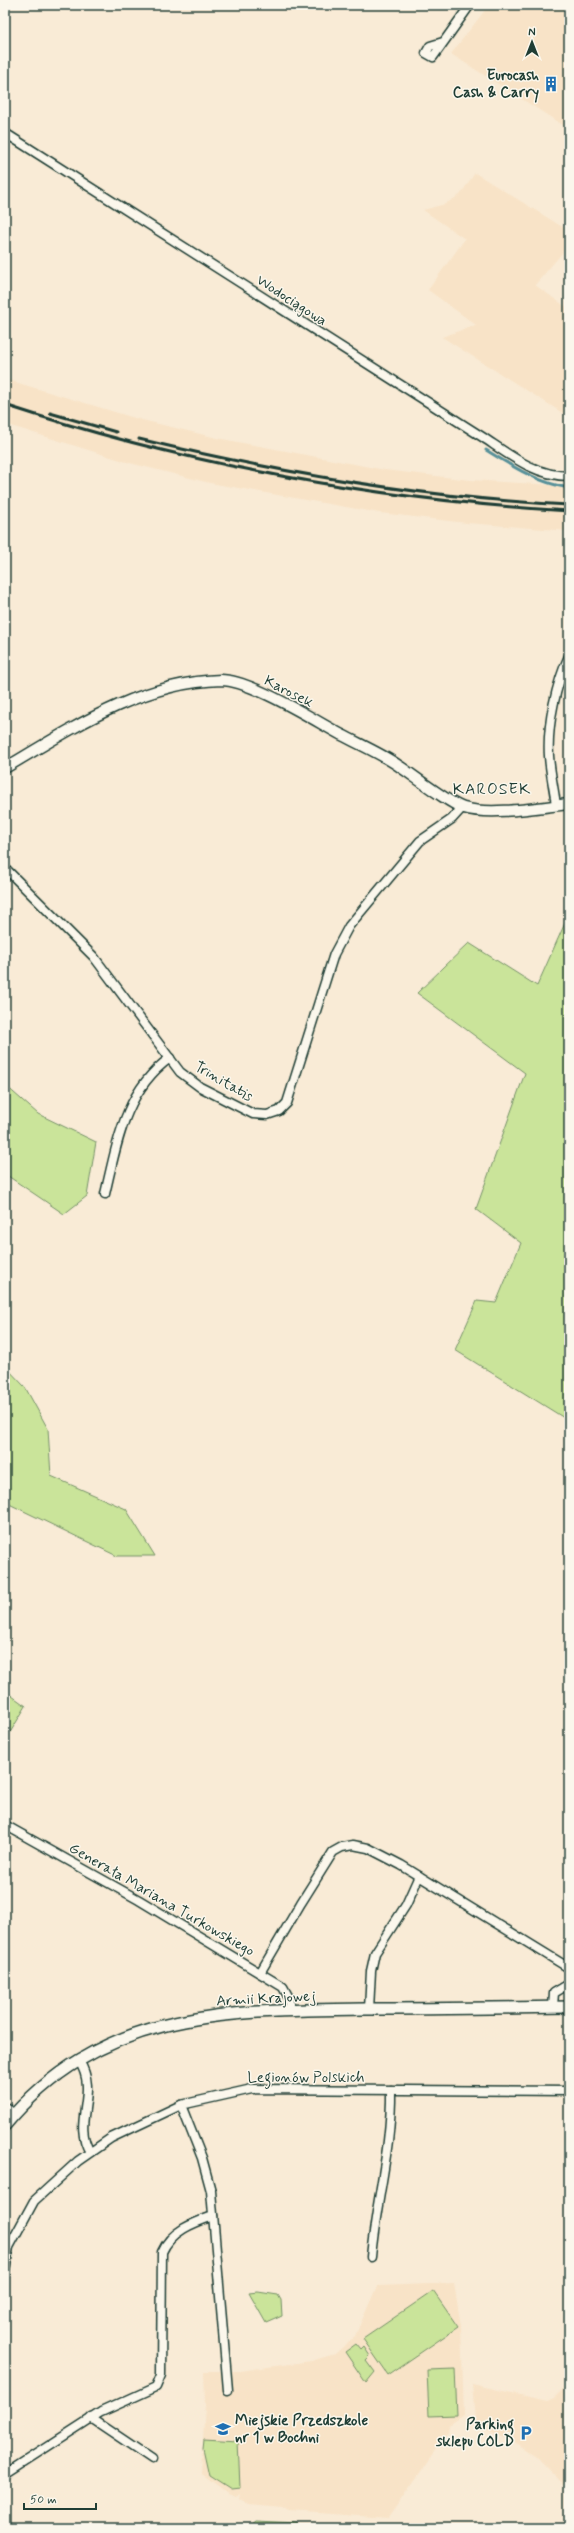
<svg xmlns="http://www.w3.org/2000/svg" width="574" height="2533" font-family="Mynerve,sans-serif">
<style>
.built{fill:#f8e3c7}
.green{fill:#cae49a;stroke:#749067}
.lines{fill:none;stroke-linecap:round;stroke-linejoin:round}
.stream{stroke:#579099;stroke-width:3}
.minor-casing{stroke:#1f3d34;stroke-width:11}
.tertiary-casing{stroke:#1f3d34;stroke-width:13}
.secondary-casing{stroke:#1f3d34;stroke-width:14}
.minor{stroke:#fbf7ec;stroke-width:8}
.tertiary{stroke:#fbf7ec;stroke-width:10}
.secondary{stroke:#fbf7ec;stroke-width:11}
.rail{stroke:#1f3d34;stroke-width:3}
.labels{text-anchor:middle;stroke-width:3;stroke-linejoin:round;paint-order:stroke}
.poi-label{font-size:15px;font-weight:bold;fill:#1f3d34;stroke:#fbf7ec;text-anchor:end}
.street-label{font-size:15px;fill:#1f3d34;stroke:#fbf7ec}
.neighbourhood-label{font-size:16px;letter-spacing:1px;fill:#1f3d34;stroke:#fbf7ec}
</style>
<rect width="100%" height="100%" fill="#f9ebd6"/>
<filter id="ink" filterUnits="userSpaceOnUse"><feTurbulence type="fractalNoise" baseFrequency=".025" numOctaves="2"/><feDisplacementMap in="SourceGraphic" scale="8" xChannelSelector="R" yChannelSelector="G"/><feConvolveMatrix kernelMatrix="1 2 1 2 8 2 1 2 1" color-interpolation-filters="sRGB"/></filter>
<g filter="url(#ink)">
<g class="built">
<polygon points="489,5 569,5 569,129 451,54"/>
<polygon points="475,173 569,231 569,245 535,285 569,309 569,417 442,337 476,325 428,290 465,239 423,210 445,204 460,195"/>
<polygon points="5,379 138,419 217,438 385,470 470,480 569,486 569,531 467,523 380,513 210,483 130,463 5,424"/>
<polygon points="454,2283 461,2326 464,2415 449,2425 448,2433 388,2518 289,2511 283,2508 249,2505 239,2498 240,2493 235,2496 226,2492 201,2473 205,2405 204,2371 240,2371 311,2361 335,2354 355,2336 377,2286"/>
<polygon points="569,2383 569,2490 537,2457 521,2446 479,2427 475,2420 472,2384 547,2401 554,2398"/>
</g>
<g class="green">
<polygon points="569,914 569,1421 455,1350 477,1301 496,1303 521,1243 476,1209 525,1073 417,993 469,943 537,986"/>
<polygon points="5,1085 38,1114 96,1142 87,1196 64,1214 5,1174"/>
<polygon points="5,1366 25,1387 48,1429 51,1476 126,1509 155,1556 117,1556 5,1502"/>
<polygon points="5,1691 26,1706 5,1741"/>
<polygon points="433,2291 458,2327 388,2375 363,2339"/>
<polygon points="258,2292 278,2295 281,2300 282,2316 266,2323 249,2293"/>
<polygon points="356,2344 361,2350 364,2347 370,2356 366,2360 375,2372 366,2383 345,2352"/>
<polygon points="455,2369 457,2415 429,2416 427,2370"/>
<polygon points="204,2439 238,2441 240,2488 231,2489 209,2475 203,2448"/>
<polygon points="255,2521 297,2523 297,2528 246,2528"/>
</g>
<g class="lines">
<path class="stream" d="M486 450C512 466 538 483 569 488"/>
<g class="minor-casing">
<g id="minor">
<polyline points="443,42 430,46 426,53 433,57 470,5"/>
<path d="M5 133 484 438C511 456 536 476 569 476"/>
<path d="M556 805C554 789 550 772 549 756 547 725 556 684 569 656"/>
<polyline points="5,868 94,957 180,1072 200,1087 253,1114 267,1115 279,1111 287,1103 334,954 349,926 420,841 452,819 462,808"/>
<path d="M105 1194C117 1143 125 1090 170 1058"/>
<polyline points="5,1825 139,1900 283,1987 289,1998 289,2010"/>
<polyline points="260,1973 301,1903 333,1852 342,1847 353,1845 368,1848 401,1865 569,1968"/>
<polyline points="553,2006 554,1993 569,1984"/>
<polyline points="369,2009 371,1971 375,1953 406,1905 419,1876"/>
<path d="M79 2061C100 2093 71 2121 90 2152"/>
<polyline points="181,2105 202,2158 211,2191 228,2390"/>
<polyline points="5,2107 14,2114"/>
<path d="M371 2257C376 2201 392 2146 391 2090"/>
<polyline points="5,2273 9,2247 34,2201 78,2161 111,2138 181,2105 252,2089 569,2091"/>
<polyline points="91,2418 152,2459"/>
<path d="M5 2474 101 2412 156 2387 161 2375 162 2252C171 2231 193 2223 213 2216"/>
</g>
</g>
<g class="tertiary-casing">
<path id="tertiary" d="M5 768C71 729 141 682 221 680 251 680 314 720 342 735 361 745 382 754 399 766 413 775 451 805 464 808 490 816 541 807 569 804"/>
</g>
<g class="secondary-casing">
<path id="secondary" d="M5 2125C102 2009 226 2011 364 2009 432 2009 501 2008 569 2007"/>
</g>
<use href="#minor" class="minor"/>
<use href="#tertiary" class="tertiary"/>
<use href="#secondary" class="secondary"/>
<g class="rail">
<path d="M5 405C188 465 377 500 569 511"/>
<polyline points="50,413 116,432"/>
<path d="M139 439C280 473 423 498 569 505"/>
</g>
</g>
</g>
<defs>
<g id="building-bare" transform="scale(1.2)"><path d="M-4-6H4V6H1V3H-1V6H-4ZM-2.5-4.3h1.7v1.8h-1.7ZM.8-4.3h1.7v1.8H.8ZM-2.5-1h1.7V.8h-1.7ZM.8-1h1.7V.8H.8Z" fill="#1f6fb2" stroke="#fbf7ec" stroke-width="2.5" paint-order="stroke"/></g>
<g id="school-bare" transform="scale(1.2)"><path d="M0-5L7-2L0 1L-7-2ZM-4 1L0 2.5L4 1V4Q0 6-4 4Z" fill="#1f6fb2" stroke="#fbf7ec" stroke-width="2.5" paint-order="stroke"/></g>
<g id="parking-bare" transform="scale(1.2)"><path d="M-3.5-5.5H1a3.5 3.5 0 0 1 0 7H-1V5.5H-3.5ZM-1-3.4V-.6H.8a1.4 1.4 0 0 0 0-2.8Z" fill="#1f6fb2" stroke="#fbf7ec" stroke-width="2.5" paint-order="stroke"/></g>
</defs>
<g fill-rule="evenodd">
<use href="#building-bare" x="551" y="84"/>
<use href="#school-bare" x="223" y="2429"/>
<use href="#parking-bare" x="526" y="2433"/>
</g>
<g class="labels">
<g class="poi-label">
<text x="539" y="80">Eurocash<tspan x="539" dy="17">Cash &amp; Carry</tspan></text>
<text x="235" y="2425" text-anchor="start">Miejskie Przedszkole<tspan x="235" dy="17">nr 1 w Bochni</tspan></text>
<text x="514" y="2429">Parking<tspan x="514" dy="17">sklepu COLD</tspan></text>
</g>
<g class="street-label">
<text transform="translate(292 300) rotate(33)" y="5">Wodociągowa</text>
<text transform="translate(289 691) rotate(27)" y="5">Karosek</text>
<text transform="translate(224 1081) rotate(30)" y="5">Trinitatis</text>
<text transform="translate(162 1899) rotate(30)" y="5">Generała Mariana Turkowskiego</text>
<text transform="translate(266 1998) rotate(-3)" y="5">Armii Krajowej</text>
<text x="306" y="2082">Legionów Polskich</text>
</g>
<g class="neighbourhood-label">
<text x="492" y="794">KAROSEK</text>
</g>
</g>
<rect width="574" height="2533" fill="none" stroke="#fbf7ec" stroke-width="20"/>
<rect x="10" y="10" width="554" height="2513" fill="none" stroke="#1f3d34" stroke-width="1.5" filter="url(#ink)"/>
<g transform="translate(532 42)" stroke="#fbf7ec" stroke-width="3" paint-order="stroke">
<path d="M0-3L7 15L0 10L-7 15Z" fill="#1f3d34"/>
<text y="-6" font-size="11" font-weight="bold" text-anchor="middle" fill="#1f3d34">N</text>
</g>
<path d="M24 2503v6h72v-6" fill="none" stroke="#1f3d34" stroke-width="2"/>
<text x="30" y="2503" font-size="12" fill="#1f3d34" stroke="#fbf7ec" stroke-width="3" paint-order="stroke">50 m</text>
</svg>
